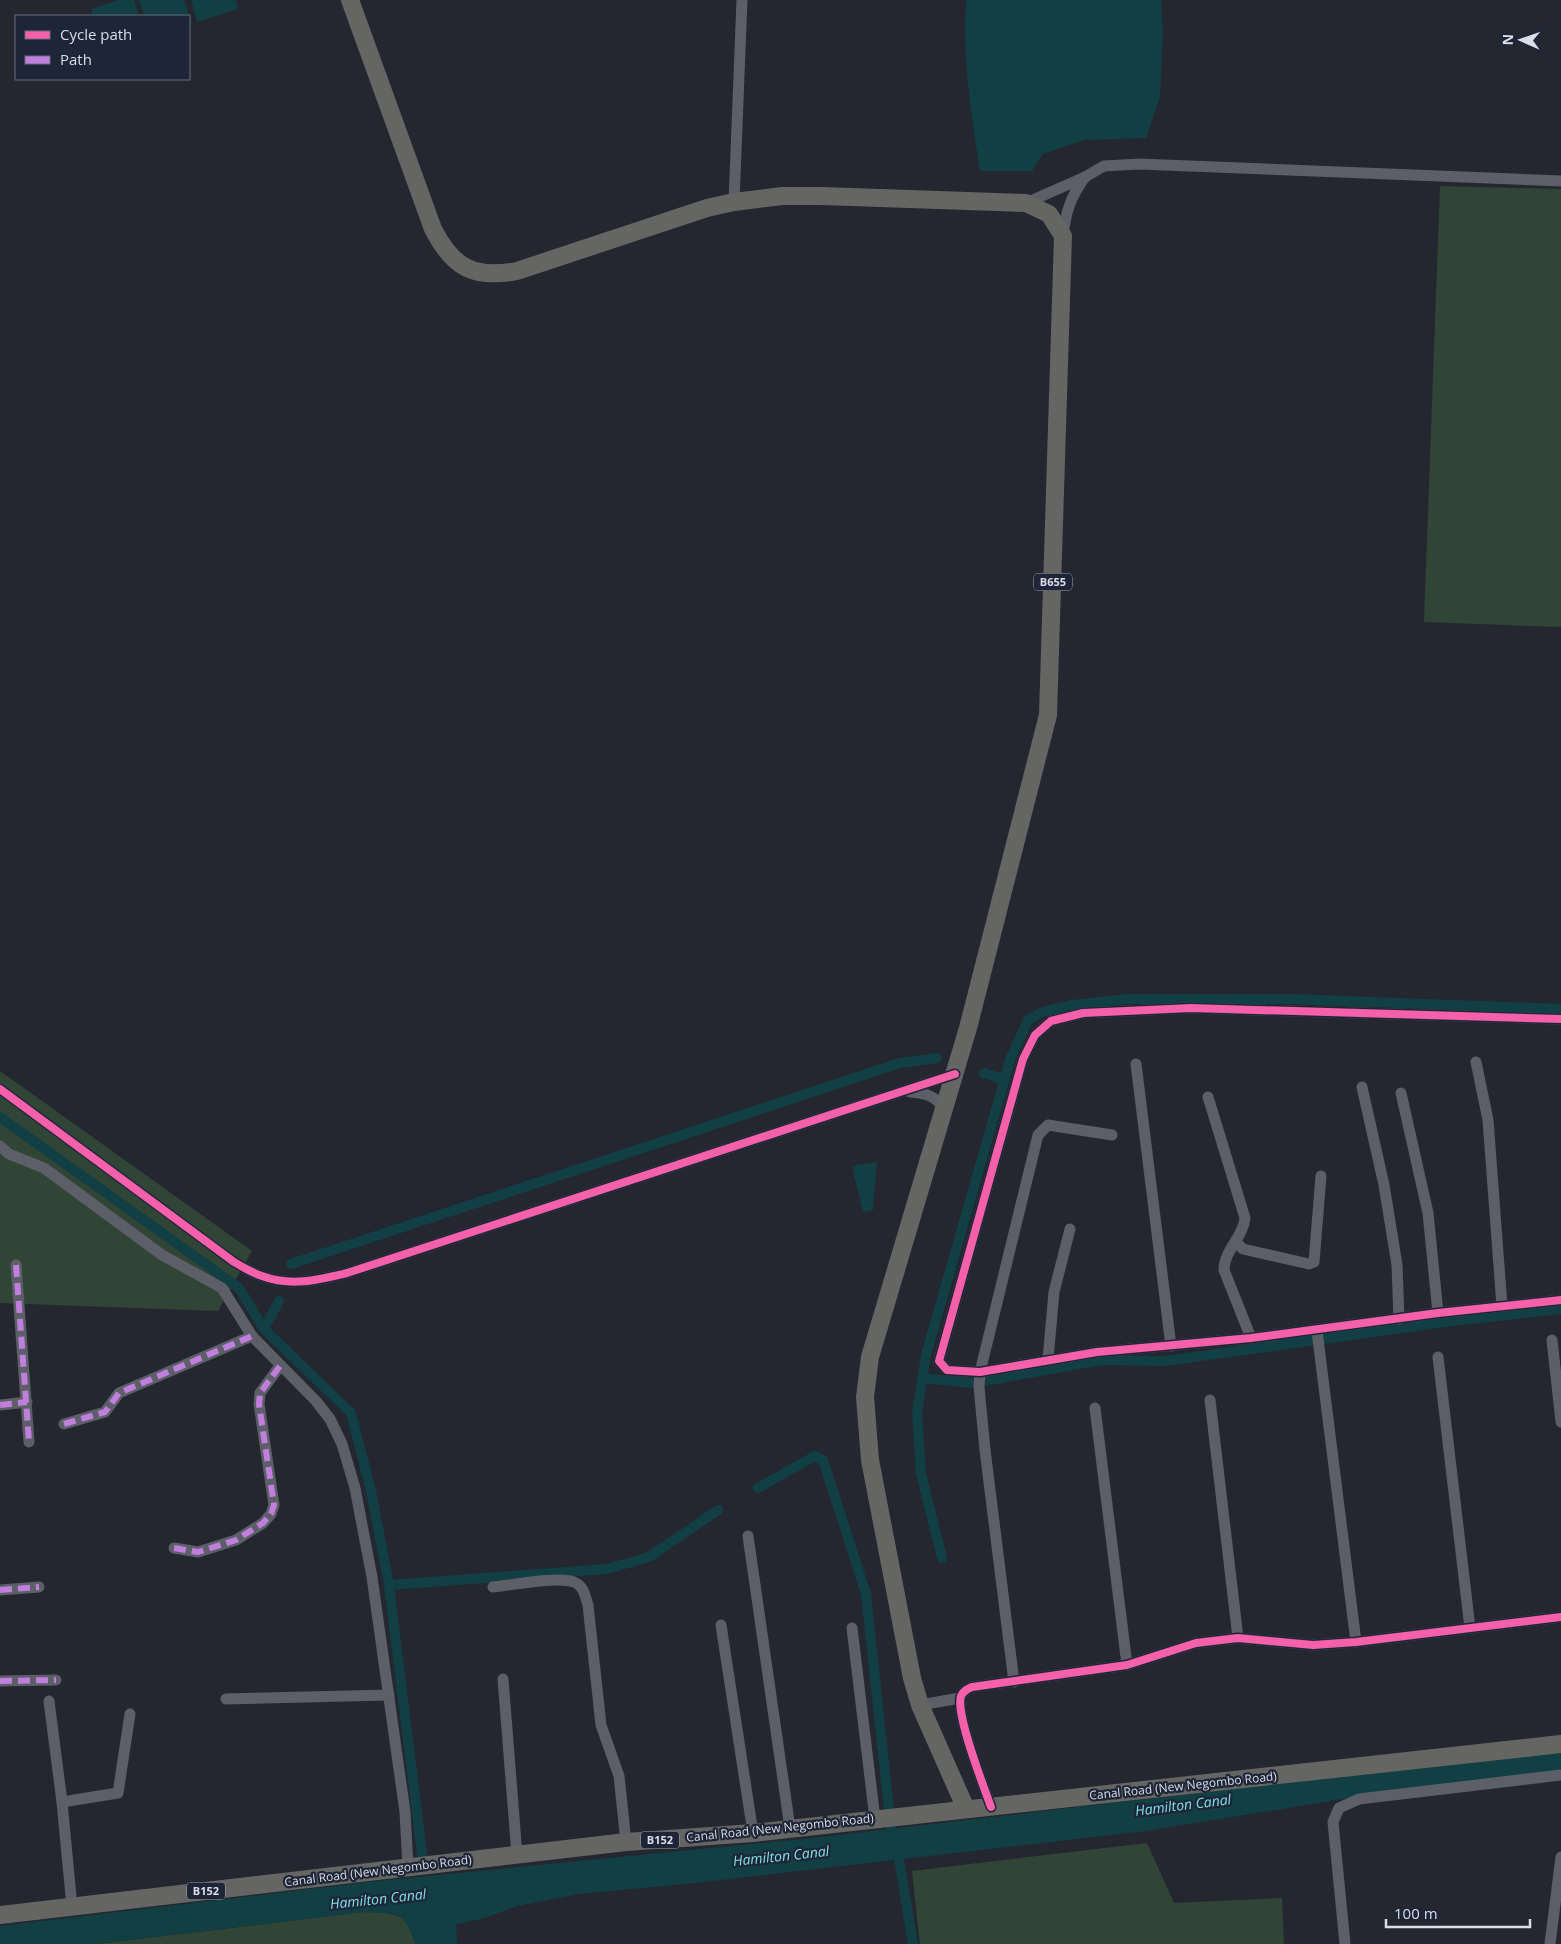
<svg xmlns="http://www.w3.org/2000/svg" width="1561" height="1944" font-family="'Open Sans',sans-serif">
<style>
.green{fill:#314537}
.water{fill:#113f43}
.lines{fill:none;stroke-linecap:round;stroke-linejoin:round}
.canal{stroke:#113f43;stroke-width:10}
.street{stroke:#5c5f67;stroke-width:11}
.primary{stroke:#656563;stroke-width:18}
.quiet{stroke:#c07fdc;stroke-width:6;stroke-dasharray:12 6;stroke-linecap:butt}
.cycleway-casing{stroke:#1e2536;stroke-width:11}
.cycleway{stroke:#f560ab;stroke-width:8}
.labels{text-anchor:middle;stroke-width:4.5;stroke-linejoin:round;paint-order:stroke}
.shield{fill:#1e2536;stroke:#a1a6b4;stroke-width:1}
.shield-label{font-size:11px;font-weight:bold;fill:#d9deea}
.street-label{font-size:12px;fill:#d9deea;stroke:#1e2536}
.water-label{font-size:14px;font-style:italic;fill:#7ee0e9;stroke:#1e2536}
</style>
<rect width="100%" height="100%" fill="#242730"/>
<g class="green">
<polygon points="1440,186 1561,189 1561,627 1424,622"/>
<polygon points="0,1071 252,1251 218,1311 0,1303"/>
<polygon points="1147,1843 1174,1903 1282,1898 1284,1944 920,1944 912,1871"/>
<path d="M364 1912C379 1913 400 1911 409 1925 412 1930 414 1938 415 1944H97Z"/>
</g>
<g class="water">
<polygon points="118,0 134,0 139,16 93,16 91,9"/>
<polygon points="139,0 184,0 192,24 189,25 189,16 144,16"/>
<polygon points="191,0 236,0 238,9 197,22"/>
<path d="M966 0H1161L1163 31 1160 97 1146 138 1084 140 1043 154 1032 171H980C971 114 962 57 966 0Z"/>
<polygon points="877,1162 873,1210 863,1212 852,1166"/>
<path d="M1561 1752V1772L1405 1789 1146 1831 695 1883 579 1894 517 1906 482 1919 456 1924 457 1944H415C405 1910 397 1914 365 1912L95 1944H0V1926L377 1881 813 1838 1214 1791Z"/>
</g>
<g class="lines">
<g class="canal">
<polyline points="984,1073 1005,1080"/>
<polyline points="0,1117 239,1288 264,1329 351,1413 371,1491 389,1585 424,1870"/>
<polyline points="291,1264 900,1063 937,1058"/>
<polyline points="264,1329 279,1301"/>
<polyline points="922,1378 972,1383 1102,1360 1165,1361 1452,1321 1561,1309"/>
<polyline points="758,1488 815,1456 823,1460 866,1594 891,1829 899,1859 913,1944"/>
<polyline points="942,1558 921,1474 917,1413 926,1355 1011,1057 1028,1020 1042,1012 1072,1005 1127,999 1292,999 1561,1009"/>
<polyline points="389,1585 607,1569 649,1557 718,1510"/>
</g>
<g class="street">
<polyline points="1085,177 1104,166 1139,164 1561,181"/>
<polyline points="734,202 742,0"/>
<path d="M1026 203 1085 177C1070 198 1066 211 1063 236"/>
<polyline points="1561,1019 1191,1008 1083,1013 1051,1021 1035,1035 1023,1059 939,1361 947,1370 980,1372 1097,1352 1251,1338 1438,1313 1561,1300"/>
<polyline points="1476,1062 1488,1120 1502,1306"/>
<polyline points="1136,1064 1171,1346"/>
<polyline points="1362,1087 1384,1185 1397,1265 1399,1319"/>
<path d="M0 1089 234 1262C243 1267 252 1273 262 1276 291 1287 318 1280 347 1273L955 1074"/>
<path d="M910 1092C926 1093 935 1096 945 1109"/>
<polyline points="1401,1093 1428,1213 1438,1313"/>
<path d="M1208 1097 1245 1218C1243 1238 1224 1250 1224 1270L1251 1338"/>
<polyline points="0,1146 9,1154 44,1168 162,1255 222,1288 252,1336 316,1401 330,1419 342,1444 355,1488 372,1577 405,1812 408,1867"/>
<polyline points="1236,1242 1243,1249 1309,1264 1314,1262 1321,1176"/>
<polyline points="16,1265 29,1442"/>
<polyline points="1317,1331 1356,1642"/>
<polyline points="1552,1340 1561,1422"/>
<polyline points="1438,1357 1470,1628"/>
<polyline points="1048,1359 1054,1292 1070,1229"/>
<polyline points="1210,1400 1238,1638"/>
<polyline points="0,1405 27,1402"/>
<polyline points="1095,1408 1127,1665"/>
<polyline points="64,1424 105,1412 119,1393 252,1336"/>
<polyline points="748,1536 790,1828"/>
<polyline points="174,1548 198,1552 236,1540 263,1523 271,1514 274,1505 259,1404 260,1393 280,1366"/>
<path d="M493 1587C513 1585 557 1576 574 1582 584 1586 585 1596 588 1605L601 1725 619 1776 626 1842"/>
<polyline points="0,1590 39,1587"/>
<polyline points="721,1625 753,1833"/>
<polyline points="852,1628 875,1819"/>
<polyline points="503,1679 517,1855"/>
<polyline points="0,1681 56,1680"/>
<polyline points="1014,1682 985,1450 979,1387 980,1372 1038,1135 1048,1125 1112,1135"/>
<polyline points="226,1699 389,1695"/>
<polyline points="49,1701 62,1802 72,1907"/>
<polyline points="920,1705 960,1698"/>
<polyline points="62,1802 118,1793 130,1714"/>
<path d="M991 1807C984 1787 955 1714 961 1696 963 1691 967 1689 972 1687L1127 1665 1196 1643 1238 1638 1313 1645 1356 1642 1561 1617"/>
<polyline points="1345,1944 1333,1822 1339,1808 1359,1799 1561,1775"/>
<polyline points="1550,1944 1561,1857"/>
</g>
<g class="primary">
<path d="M350 0 433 229C453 268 474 279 517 271L707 208 734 202 782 196H822L1026 203 1049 214 1063 236 1048 715 968 1028 870 1357 865 1397 870 1460 912 1678 920 1705 966 1809"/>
<polyline points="0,1915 626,1842 753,1833 1561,1744"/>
</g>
<g class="quiet">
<polyline points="16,1265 29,1442"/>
<polyline points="0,1405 27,1402"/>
<polyline points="64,1424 105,1412 119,1393 252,1336"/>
<polyline points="174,1548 198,1552 236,1540 263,1523 271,1514 274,1505 259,1404 260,1393 280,1366"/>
<polyline points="0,1590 39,1587"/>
<polyline points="0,1681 56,1680"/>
</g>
<g class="cycleway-casing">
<g id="cycleway">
<polyline points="1561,1019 1191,1008 1083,1013 1051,1021 1035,1035 1023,1059 939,1361 947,1370 980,1372 1097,1352 1251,1338 1438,1313 1561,1300"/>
<path d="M0 1089 234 1262C243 1267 252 1273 262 1276 291 1287 318 1280 347 1273L955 1074"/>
<path d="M991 1807C984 1787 955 1714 961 1696 963 1691 967 1689 972 1687L1127 1665 1196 1643 1238 1638 1313 1645 1356 1642 1561 1617"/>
</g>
</g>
<use href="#cycleway" class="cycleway"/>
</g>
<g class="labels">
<g class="shield">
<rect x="1034" y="573.5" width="38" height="17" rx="4"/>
<rect x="641" y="1831.5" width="38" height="17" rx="4"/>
<rect x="187" y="1882.5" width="38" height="17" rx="4"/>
</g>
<g class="shield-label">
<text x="1053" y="586">B655</text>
<text x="660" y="1844">B152</text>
<text x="206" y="1895">B152</text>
</g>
<g class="street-label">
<text transform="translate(1183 1786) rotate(-6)" y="4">Canal Road (New Negombo Road)</text>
<text transform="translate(780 1828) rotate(-6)" y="4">Canal Road (New Negombo Road)</text>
<text transform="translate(378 1871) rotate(-7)" y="4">Canal Road (New Negombo Road)</text>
</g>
<g class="water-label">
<text transform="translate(1183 1805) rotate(-7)" y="5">Hamilton Canal</text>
<text transform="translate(781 1856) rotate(-6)" y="5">Hamilton Canal</text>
<text transform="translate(378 1899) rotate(-6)" y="5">Hamilton Canal</text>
</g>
</g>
<rect x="15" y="15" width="175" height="65" fill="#1e2536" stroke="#696f7e"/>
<rect x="25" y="31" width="25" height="8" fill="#f560ab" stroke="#696f7e"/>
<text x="60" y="40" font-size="15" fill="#d9deea">Cycle path</text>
<rect x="25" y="56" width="25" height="8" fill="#c07fdc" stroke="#696f7e"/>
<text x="60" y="65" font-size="15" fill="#d9deea">Path</text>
<g transform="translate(1521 40) rotate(272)" stroke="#1e2536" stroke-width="4" paint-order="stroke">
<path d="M0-4L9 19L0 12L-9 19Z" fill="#d9deea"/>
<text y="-8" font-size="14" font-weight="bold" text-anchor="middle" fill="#d9deea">N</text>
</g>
<path d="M1386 1919v8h144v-8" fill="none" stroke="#d9deea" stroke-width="2.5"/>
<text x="1394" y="1919" font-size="15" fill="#d9deea" stroke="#1e2536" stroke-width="4" paint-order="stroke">100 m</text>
</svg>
